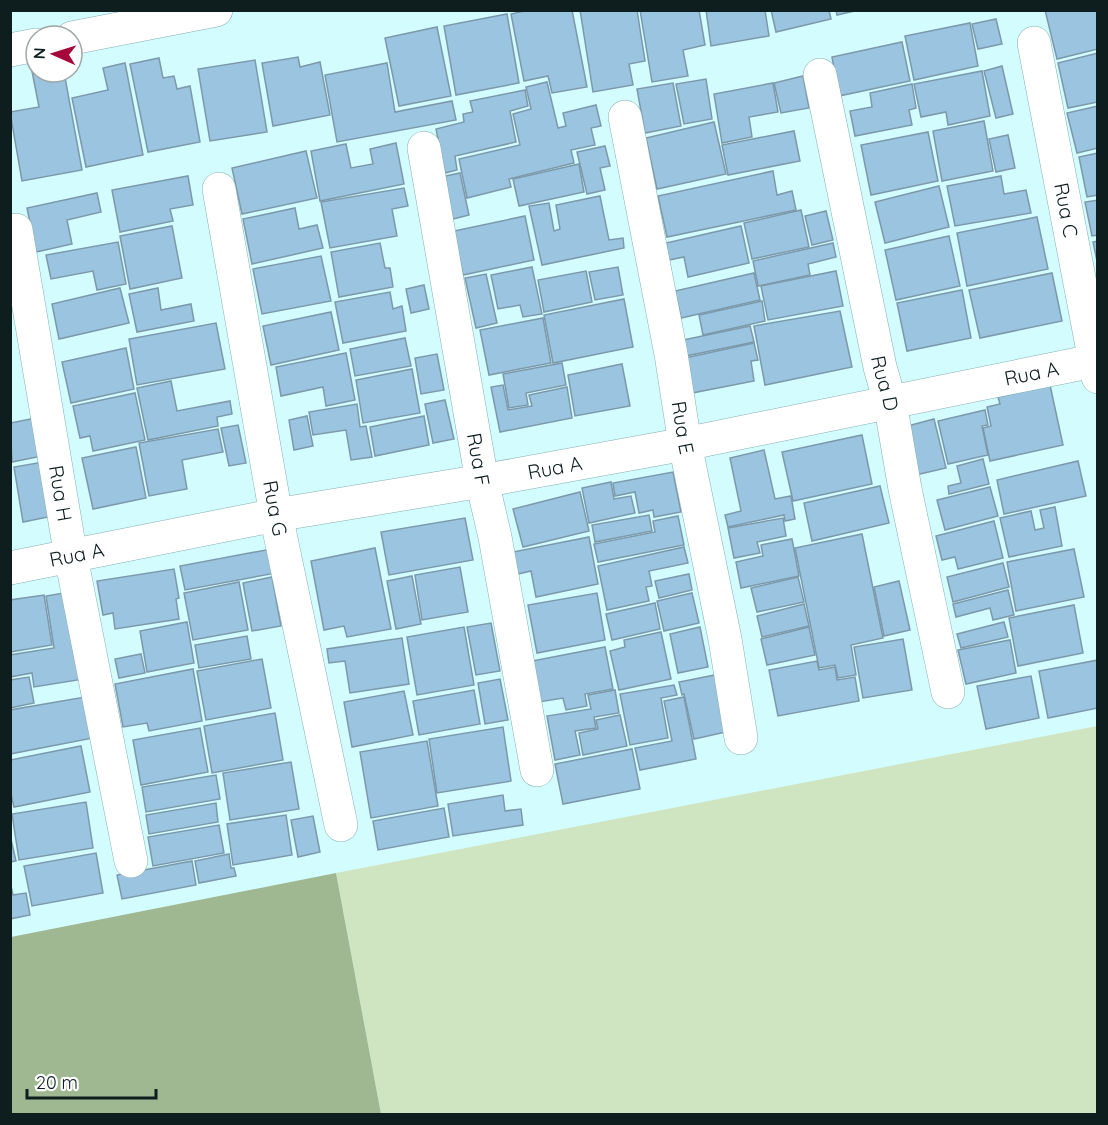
<svg xmlns="http://www.w3.org/2000/svg" width="1108" height="1125" font-family="Quicksand,sans-serif">
<style>
.green{fill:#cfe5c2}
.forest{fill:#a0b892}
.building{fill:#9ac4df;stroke:#7c99ab;stroke-width:1.5}
.lines{fill:none;stroke-linecap:round;stroke-linejoin:round}
.street-casing{stroke:#87aeb1;stroke-width:34}
.street{stroke:#fff;stroke-width:33}
.labels{text-anchor:middle;stroke-width:4.5;stroke-linejoin:round;paint-order:stroke}
.street-label{font-size:20px;fill:#0e1d1e;stroke:#fff}
</style>
<rect width="100%" height="100%" fill="#d3fcff"/>
<polygon class="green" points="1097,726 1097,1114 381,1114 336,873"/>
<polygon class="forest" points="336,873 381,1114 11,1114 11,937"/>
<g class="building">
<polygon points="529,10 572,10 587,87 552,93 548,76 524,81 511,14"/>
<polygon points="580,10 637,10 645,61 629,64 633,85 593,92"/>
<polygon points="640,10 699,10 705,45 683,50 688,76 652,82"/>
<polygon points="706,10 765,10 769,36 711,46"/>
<polygon points="771,10 829,10 831,19 776,32"/>
<polygon points="836,10 859,10 837,15"/>
<polygon points="1045,10 1098,10 1098,49 1057,59"/>
<polygon points="507,14 519,83 456,95 444,26"/>
<polygon points="996,19 1002,44 978,49 972,24"/>
<polygon points="970,23 978,66 914,80 905,36"/>
<polygon points="437,27 451,96 399,106 385,38"/>
<polygon points="902,42 910,81 839,96 832,57"/>
<polygon points="1098,53 1098,102 1068,108 1058,63"/>
<polygon points="298,57 300,67 320,62 330,115 273,126 262,63"/>
<polygon points="159,58 163,78 174,76 177,89 190,86 200,142 148,152 130,64"/>
<polygon points="255,60 267,132 210,141 198,69"/>
<polygon points="125,63 143,155 86,167 72,98 108,90 103,68"/>
<polygon points="387,63 395,112 452,101 456,120 337,142 325,75"/>
<polygon points="36,65 36,72 64,72 82,170 22,181 10,112 39,107 31,66"/>
<polygon points="1002,66 1013,114 996,118 984,71"/>
<polygon points="982,71 990,116 948,125 946,112 921,117 914,84"/>
<polygon points="803,76 809,108 781,113 774,83"/>
<polygon points="706,79 712,119 684,124 676,84"/>
<polygon points="547,82 558,128 566,126 563,113 596,105 601,126 591,128 595,145 571,150 574,163 509,179 511,187 467,198 459,159 520,145 513,114 531,109 526,87"/>
<polygon points="673,83 681,126 645,133 637,89"/>
<polygon points="773,83 778,112 749,117 752,137 722,143 714,94"/>
<polygon points="912,84 916,108 909,110 912,125 855,136 850,111 872,107 870,93"/>
<polygon points="525,90 528,106 510,111 516,142 455,156 457,170 445,173 436,129 464,122 463,114 473,112 470,101"/>
<polygon points="1098,106 1098,148 1077,153 1067,113"/>
<polygon points="984,121 993,171 942,181 933,131"/>
<polygon points="714,122 726,174 657,189 646,138"/>
<polygon points="794,131 800,161 728,175 722,145"/>
<polygon points="928,132 938,181 871,195 861,145"/>
<polygon points="1008,135 1015,168 996,172 989,139"/>
<polygon points="396,143 404,184 320,201 311,151 346,144 351,168 373,164 370,149"/>
<polygon points="605,146 610,166 600,168 605,190 587,194 577,152"/>
<polygon points="306,151 317,198 242,214 232,168"/>
<polygon points="1098,153 1098,195 1087,197 1079,157"/>
<polygon points="579,164 584,192 519,206 513,179"/>
<polygon points="773,171 777,195 792,191 796,210 667,237 658,196"/>
<polygon points="460,173 469,215 453,219 436,178"/>
<polygon points="188,176 193,205 170,209 173,221 120,232 112,190"/>
<polygon points="1001,176 1004,194 1026,190 1031,213 955,226 947,186"/>
<polygon points="939,186 949,227 885,243 875,202"/>
<polygon points="404,188 408,206 392,209 397,236 330,248 321,202"/>
<polygon points="97,193 101,212 67,220 72,244 36,252 27,208"/>
<polygon points="600,196 609,240 623,238 624,248 542,265 529,206 549,203 554,231 560,229 556,205"/>
<polygon points="1098,200 1098,235 1092,236 1085,202"/>
<polygon points="295,208 299,229 317,225 323,248 252,264 243,219"/>
<polygon points="801,210 809,247 752,259 744,223"/>
<polygon points="826,211 833,240 812,245 805,216"/>
<polygon points="525,216 534,260 463,275 454,231"/>
<polygon points="1037,217 1048,269 967,286 957,233"/>
<polygon points="172,226 182,278 130,289 120,236"/>
<polygon points="741,226 749,263 688,277 684,257 669,260 666,243"/>
<polygon points="949,236 960,286 896,300 885,250"/>
<polygon points="1098,241 1098,266 1093,242"/>
<polygon points="118,242 126,284 97,290 93,271 51,279 46,255"/>
<polygon points="380,243 385,268 390,268 393,287 339,297 331,252"/>
<polygon points="833,243 836,257 808,264 810,275 758,286 753,261"/>
<polygon points="321,256 331,301 262,314 253,269"/>
<polygon points="532,267 542,314 523,317 520,305 498,309 491,275"/>
<polygon points="618,267 623,295 595,300 589,272"/>
<polygon points="586,271 592,302 544,312 538,280"/>
<polygon points="836,271 843,306 768,320 761,286"/>
<polygon points="754,273 760,300 681,318 675,291"/>
<polygon points="1052,273 1062,321 980,338 969,290"/>
<polygon points="486,274 497,323 476,328 465,278"/>
<polygon points="424,285 429,309 411,313 406,289"/>
<polygon points="120,288 129,323 59,339 52,304"/>
<polygon points="158,288 161,310 191,304 194,321 137,332 129,294"/>
<polygon points="962,290 971,338 907,351 897,303"/>
<polygon points="390,292 393,309 402,306 406,331 343,343 335,302"/>
<polygon points="624,299 633,347 553,363 544,315"/>
<polygon points="762,301 765,321 703,335 699,315"/>
<polygon points="840,311 852,367 765,385 754,326"/>
<polygon points="331,312 339,350 271,365 263,326"/>
<polygon points="543,318 551,363 489,375 480,330"/>
<polygon points="216,323 225,369 137,385 129,339"/>
<polygon points="750,326 754,342 686,356 683,340"/>
<polygon points="405,338 411,366 355,376 350,349"/>
<polygon points="754,343 758,360 751,361 754,381 692,393 685,358"/>
<polygon points="126,348 134,389 71,403 62,362"/>
<polygon points="346,353 355,400 326,406 323,387 281,396 276,367"/>
<polygon points="437,354 444,390 421,394 415,358"/>
<polygon points="562,363 566,385 526,393 528,405 509,408 503,374"/>
<polygon points="622,364 630,406 575,416 568,375"/>
<polygon points="412,369 420,413 363,423 356,380"/>
<polygon points="171,381 177,411 230,401 232,414 217,417 218,426 148,440 137,388"/>
<polygon points="503,385 508,410 532,406 529,395 567,387 572,418 500,432 491,387"/>
<polygon points="1050,385 1063,445 990,461 983,428 991,426 987,407 1000,404 998,397"/>
<polygon points="135,393 145,440 93,451 90,436 80,438 73,406"/>
<polygon points="445,400 454,439 433,443 425,404"/>
<polygon points="357,404 360,427 366,426 372,457 351,460 346,430 313,435 309,412"/>
<polygon points="985,410 988,425 982,426 988,455 948,464 938,421"/>
<polygon points="307,416 313,446 294,450 289,420"/>
<polygon points="424,416 429,445 375,456 370,427"/>
<polygon points="36,418 42,456 12,462 10,423"/>
<polygon points="934,419 946,468 911,476 900,428"/>
<polygon points="238,425 246,463 229,466 221,428"/>
<polygon points="218,429 223,452 182,460 187,489 149,496 139,443"/>
<polygon points="862,435 872,484 793,501 782,452"/>
<polygon points="136,447 146,498 93,509 82,458"/>
<polygon points="764,450 775,499 791,496 795,519 785,521 784,515 728,527 725,515 741,511 730,458"/>
<polygon points="983,459 989,484 949,494 948,486 961,483 957,466"/>
<polygon points="1078,461 1086,496 1004,514 997,480"/>
<polygon points="43,462 53,516 23,522 14,467"/>
<polygon points="673,472 681,512 654,517 653,510 639,513 635,492 615,496 613,483"/>
<polygon points="611,482 614,499 631,496 635,513 589,523 582,488"/>
<polygon points="880,486 889,523 812,541 804,503"/>
<polygon points="990,487 998,516 945,530 937,500"/>
<polygon points="580,492 589,531 523,547 513,509"/>
<polygon points="1055,507 1062,546 1009,557 1000,518 1031,511 1035,530 1044,528 1040,510"/>
<polygon points="649,515 652,531 595,542 592,525"/>
<polygon points="678,516 684,545 598,562 594,544 655,532 653,521"/>
<polygon points="465,518 473,560 389,575 381,532"/>
<polygon points="783,518 786,536 757,542 760,553 734,558 728,528"/>
<polygon points="994,521 1003,558 958,569 955,557 942,560 936,536"/>
<polygon points="862,534 883,638 851,645 856,675 838,678 835,665 819,668 795,548"/>
<polygon points="589,537 598,584 536,597 531,571 518,574 513,552"/>
<polygon points="792,539 799,576 741,588 736,562 763,556 761,545"/>
<polygon points="684,547 688,563 649,571 652,586 646,587 649,601 607,610 598,566"/>
<polygon points="375,548 391,629 347,637 344,626 324,630 311,561"/>
<polygon points="271,549 276,573 185,590 180,566"/>
<polygon points="1074,549 1084,597 1016,611 1007,562"/>
<polygon points="1003,563 1009,587 953,602 947,577"/>
<polygon points="460,567 468,612 422,620 415,575"/>
<polygon points="174,569 179,598 176,599 179,619 115,629 113,613 103,615 97,581"/>
<polygon points="689,574 692,590 659,598 655,581"/>
<polygon points="412,576 421,624 396,629 387,581"/>
<polygon points="272,577 281,626 252,631 243,583"/>
<polygon points="798,577 804,602 757,612 751,588"/>
<polygon points="899,581 910,630 884,636 874,587"/>
<polygon points="239,582 248,630 193,640 184,593"/>
<polygon points="1008,590 1014,615 993,620 990,608 956,617 953,604"/>
<polygon points="69,592 84,679 34,687 32,673 10,677 10,655 54,648 46,596"/>
<polygon points="597,593 605,640 537,653 528,605"/>
<polygon points="692,593 699,623 664,631 657,601"/>
<polygon points="44,595 52,645 10,652 10,600"/>
<polygon points="655,603 660,629 612,640 606,614"/>
<polygon points="804,604 809,626 762,637 757,616"/>
<polygon points="1074,605 1083,653 1018,666 1009,618"/>
<polygon points="187,622 194,663 147,672 140,631"/>
<polygon points="1004,622 1008,637 961,648 957,634"/>
<polygon points="491,623 500,671 476,675 467,627"/>
<polygon points="464,627 474,685 417,695 407,637"/>
<polygon points="700,627 708,667 678,673 670,634"/>
<polygon points="809,627 815,655 767,665 761,639"/>
<polygon points="661,632 671,679 619,690 610,651 625,647 624,640"/>
<polygon points="247,636 251,659 199,668 195,645"/>
<polygon points="402,638 409,684 350,693 345,661 329,663 327,649"/>
<polygon points="903,639 912,690 863,698 854,647"/>
<polygon points="1010,640 1016,673 966,684 958,650"/>
<polygon points="605,647 613,689 585,694 587,706 566,710 563,698 539,702 532,661"/>
<polygon points="141,654 145,673 119,678 115,659"/>
<polygon points="262,659 271,708 206,720 197,671"/>
<polygon points="1098,660 1098,708 1048,718 1039,671"/>
<polygon points="817,661 819,670 835,667 837,680 855,677 859,701 778,716 769,670"/>
<polygon points="193,669 202,721 149,731 147,723 123,727 115,684"/>
<polygon points="715,675 726,732 694,739 684,694 682,695 679,682"/>
<polygon points="1031,676 1039,718 986,729 977,686"/>
<polygon points="29,677 34,703 10,708 10,680"/>
<polygon points="500,679 508,720 485,724 478,683"/>
<polygon points="674,685 677,695 661,698 668,738 630,745 620,694"/>
<polygon points="474,690 480,724 419,735 413,701"/>
<polygon points="615,690 619,713 594,717 596,728 575,731 580,755 555,760 547,716 591,709 588,695"/>
<polygon points="404,691 413,735 352,747 344,702"/>
<polygon points="85,697 93,738 10,754 10,710"/>
<polygon points="684,697 696,759 640,770 635,748 672,741 664,701"/>
<polygon points="275,713 283,760 212,773 204,726"/>
<polygon points="620,715 627,746 583,755 579,733 598,729 596,720"/>
<polygon points="503,727 511,781 437,793 429,739"/>
<polygon points="200,728 208,772 141,785 133,740"/>
<polygon points="427,741 438,806 371,818 360,752"/>
<polygon points="81,746 90,792 14,807 10,790 10,760"/>
<polygon points="632,749 640,789 563,804 555,764"/>
<polygon points="291,762 299,809 230,820 223,773"/>
<polygon points="216,775 220,799 146,812 142,787"/>
<polygon points="503,795 505,811 521,809 523,825 453,836 448,804"/>
<polygon points="86,802 93,848 19,860 12,814"/>
<polygon points="216,803 218,822 149,834 146,815"/>
<polygon points="444,808 449,837 378,850 373,821"/>
<polygon points="286,815 292,855 233,865 227,824"/>
<polygon points="313,816 320,852 298,857 291,820"/>
<polygon points="219,825 224,853 153,866 148,837"/>
<polygon points="10,835 16,861 10,862"/>
<polygon points="96,853 103,893 32,906 24,866"/>
<polygon points="229,854 231,868 234,868 236,876 199,883 195,861"/>
<polygon points="192,861 196,885 122,899 117,875"/>
<polygon points="10,882 13,895 26,893 30,915 10,919"/>
</g>
<g class="lines">
<g class="street-casing">
<g id="street">
<polyline points="72,38 216,10"/>
<path id="s1" d="M1034 43 1098 377"/>
<polyline points="10,50 36,45"/>
<path id="s2" d="M820 75 880 367 890 402 905 489 948 692"/>
<path id="s3" d="M625 117 671 354 685 444 725 639 741 738"/>
<path id="s4" d="M424 148 482 481 495 537 537 770"/>
<path id="s5" d="M219 189 276 515 341 825"/>
<path id="s6" d="M16 230 71 557 131 861"/>
<path id="s7" d="M10 568 276 515 482 481 685 444 1098 360"/>
</g>
</g>
<use href="#street" class="street"/>
</g>
<g class="labels">
<g class="street-label">
<text dy="7" stroke="none"><textPath href="#s1" startOffset="170">Rua C</textPath></text>
<text dy="7" stroke="none"><textPath href="#s7" startOffset="1040">Rua A</textPath></text>
<text dy="7" stroke="none"><textPath href="#s2" startOffset="315">Rua D</textPath></text>
<text dy="7" stroke="none"><textPath href="#s3" startOffset="316">Rua E</textPath></text>
<text dy="7" stroke="none"><textPath href="#s4" startOffset="316">Rua F</textPath></text>
<text dy="7" stroke="none"><textPath href="#s7" startOffset="554">Rua A</textPath></text>
<text dy="7" stroke="none"><textPath href="#s6" startOffset="267">Rua H</textPath></text>
<text dy="7" stroke="none"><textPath href="#s5" startOffset="324">Rua G</textPath></text>
<text dy="7" stroke="none"><textPath href="#s7" startOffset="68">Rua A</textPath></text>
</g>
</g>
<rect width="1108" height="1125" fill="none" stroke="#0e1d1e" stroke-width="24"/>
<g transform="translate(54 54) rotate(273)"><circle r="28" fill="#ffffff" stroke="#9fa5a5" stroke-width="1.5"/>
<path d="M0-4.5L10 22L0 15L-10 22Z" fill="#a4073a"/>
<text y="-9" font-size="16" font-weight="bold" text-anchor="middle" fill="#0e1d1e">N</text>
</g>
<path d="M27 1089v9h129v-9" fill="none" stroke="#0e1d1e" stroke-width="3"/>
<text x="36" y="1089" font-size="18" fill="#0e1d1e" stroke="#ffffff" stroke-width="4.5" paint-order="stroke">20 m</text>
</svg>
